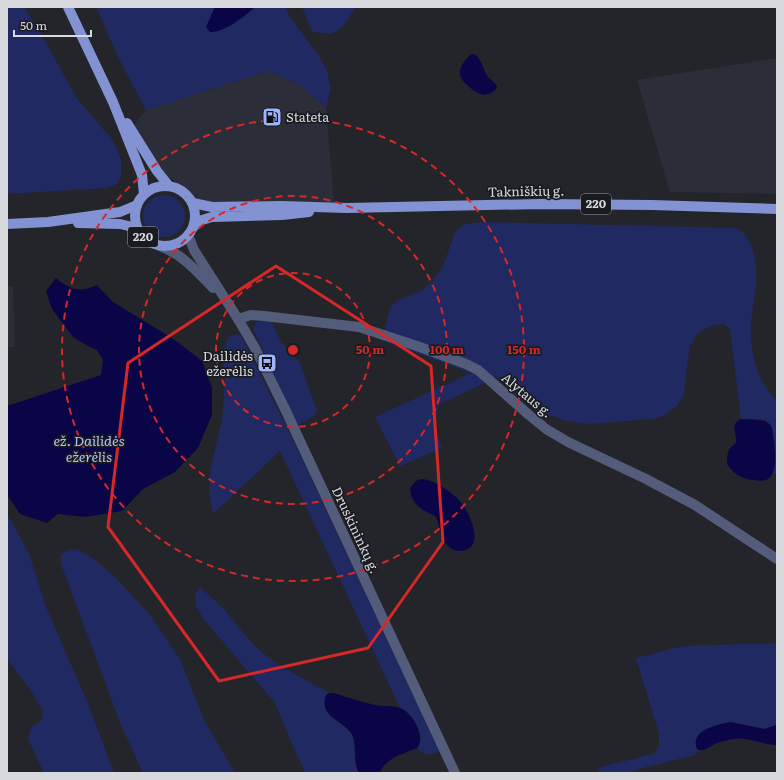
<svg xmlns="http://www.w3.org/2000/svg" width="784" height="780" font-family="Literata,serif">
<style>
.built{fill:#2b2e38}
.green{fill:#202961}
.water{fill:#0a0547}
.lines{fill:none;stroke-linecap:round;stroke-linejoin:round}
.minor{stroke:#545c7b;stroke-width:10}
.major{stroke:#8292d2;stroke-width:10}
.marked{fill:none;stroke:#d62828;stroke-width:3;stroke-linejoin:round}
.ring{fill:none;stroke:#d62828;stroke-width:2;stroke-dasharray:7 5}
.labels{text-anchor:middle;stroke-width:3.5;stroke-linejoin:round;paint-order:stroke}
.shield{fill:#1a1b21;stroke:#9ea0a4;stroke-width:1}
.shield-label{font-size:12px;font-weight:bold;fill:#d7d9dc}
.poi-label{font-size:13px;fill:#d7d9dc;stroke:#1a1b21;text-anchor:start}
.street-label{font-size:13px;fill:#d7d9dc;stroke:#1a1b21}
.water-label{font-size:14px;font-style:italic;fill:#b2c2fd;stroke:#1a1b21}
.centre{fill:#d62828;stroke:#1a1b21;stroke-width:2}
.ring-label{font-size:12px;text-anchor:middle;font-weight:bold;fill:#d62828;stroke:#1a1b21;stroke-width:3.5;stroke-linejoin:round;paint-order:stroke}
</style>
<rect width="100%" height="100%" fill="#23252a"/>
<g class="built">
<polygon points="777,58 777,194 670,192 637,80"/>
<polygon points="269,71 298,84 326,107 334,203 214,205 198,200 183,186 165,175 161,171 134,125 146,110"/>
<polygon points="7,286 13,286 15,347 7,347"/>
</g>
<g class="green">
<polygon points="7,7 24,7 40,32 76,97 101,127 110,136 117,149 121,160 121,176 117,184 107,188 7,194"/>
<polygon points="96,7 215,7 206,27 245,16 255,7 286,7 289,16 319,56 327,71 331,88 326,107 298,84 269,71 146,110 118,57"/>
<polygon points="302,7 356,7 344,25 332,34 312,32"/>
<circle cx="164" cy="216" r="21"/>
<path d="M483 222 735 228C744 231 749 239 752 248 761 274 753 298 751 325 750 332 751 340 752 346 754 368 763 386 777 401V474H772L775 462 766 420 741 419 730 329 724 324 712 325 697 334 690 346 687 366 685 387 683 397 676 407 663 416 652 419 589 424 567 421 538 411 529 405 497 377 440 404C432 424 435 429 442 448L400 466 375 417 471 373 382 340 390 308 396 301 423 290 434 279 443 266 455 232 464 224Z"/>
<polygon points="260,320 271,320 281,342 300,363 317,411 314,416 298,425 253,329 256,323"/>
<path d="M237 334 241 336 296 446 440 751C428 756 426 756 417 748L419 745 407 711 400 708 280 451 213 514 209 491 210 471 222 420 225 379 223 354 226 341 230 336Z"/>
<polygon points="7,513 29,554 46,607 89,706 114,773 44,773 28,739 31,727 41,721 43,711 29,688 7,659"/>
<polygon points="70,549 79,550 94,559 115,577 151,616 181,661 204,720 235,773 143,773 121,725 61,564 61,554"/>
<path d="M200 587 225 610 245 635 259 650 279 665 329 693 326 695C323 723 339 717 351 733 358 743 352 761 359 773H306L295 751 275 703 224 643 204 620 196 606 195 594Z"/>
<polygon points="777,643 777,725 764,729 731,722 697,749 699,751 695,755 639,769 628,773 600,773 598,768 655,753 659,745 659,734 636,658 683,646"/>
</g>
<g class="water">
<path d="M215 7H255C245 16 224 33 210 32L206 27Z"/>
<path d="M473 54C483 58 482 70 489 78 493 81 496 83 497 88 486 100 477 94 467 85 463 81 459 77 460 71 461 65 466 59 470 55Z"/>
<path d="M56 278C71 290 79 293 97 285L113 302 175 340 202 361 212 388V415L198 448 175 472 143 489 122 511 85 517 58 514 47 523 20 514 7 495V406L101 375 103 360 97 350 88 346 73 337 52 309 46 291Z"/>
<path d="M741 419C752 420 767 417 772 428 774 440 780 472 768 479 763 482 757 480 752 480 741 479 733 473 727 464 727 459 727 453 730 448 732 446 736 444 736 441 737 432 729 425 741 419Z"/>
<path d="M422 479C434 480 448 490 457 498 467 507 486 544 465 550 458 552 453 551 448 546 439 539 441 524 435 516 422 510 412 505 410 490 412 484 415 480 422 479Z"/>
<path d="M329 693H334C347 697 361 702 375 705 383 707 392 705 400 708 412 712 427 737 417 748 403 754 385 758 380 773H359C352 761 358 743 351 733 342 720 318 716 326 695Z"/>
<path d="M731 722 764 729 777 725V745C762 745 748 736 733 739 728 740 722 741 717 743 710 746 704 753 697 749 689 730 719 724 731 722Z"/>
</g>
<g class="lines">
<g class="minor">
<polyline points="188,235 194,250 238,319 255,348 285,409 455,773"/>
<path d="M160 246C185 256 195 270 213 288"/>
<polyline points="238,319 251,315 264,316 359,327 417,346 466,364 478,370 529,415 546,429 568,442 646,479 695,505 777,559"/>
</g>
<g class="major">
<polyline points="68,7 113,102 142,175 144,194"/>
<polyline points="127,123 157,171 169,186"/>
<circle cx="165" cy="216" r="30"/>
<polyline points="193,203 212,207 281,206 347,208 540,204 652,205 777,209"/>
<polyline points="78,223 120,224 137,228"/>
<polyline points="7,224 48,222 120,212 137,205"/>
<polyline points="194,226 202,220 212,217 282,215 309,212"/>
</g>
</g>
<path class="marked" d="M276 266 431 366 443 542 368 648 219 681 108 527 128 363Z"/>
<g class="ring">
<circle cx="293" cy="350" r="77"/>
<circle cx="293" cy="350" r="154"/>
<circle cx="293" cy="350" r="231"/>
</g>
<defs>
<g id="fuel-square" transform="scale(1)"><rect x="-9" y="-9" width="18" height="18" rx="4" fill="#a0b3fd" stroke="#1a1b21"/><path d="M-5.5-6h7V0h2V4h1.3V-2.5L3-4.5l.8-.8L6-3V5H2.5V1h-1V6h-7ZM-4.2-4.7v3.2H.2V-4.7Z" fill="#111"/></g>
<g id="bus-square" transform="scale(1)"><rect x="-9" y="-9" width="18" height="18" rx="4" fill="#a0b3fd" stroke="#1a1b21"/><path d="M-5-6H5V4H4V6H2V4H-2V6H-4V4H-5ZM-3.5-4V0h7V-4ZM-3.5 1.2v1.5H-2V1.2ZM2 1.2v1.5H3.5V1.2Z" fill="#111"/></g>
</defs>
<g fill-rule="evenodd">
<use href="#fuel-square" x="272" y="117"/>
<use href="#bus-square" x="267" y="363"/>
</g>
<g class="labels">
<g class="shield">
<rect x="581" y="194" width="30" height="20" rx="3"/>
<rect x="128" y="227" width="30" height="20" rx="3"/>
</g>
<g class="shield-label">
<text x="596" y="208">220</text>
<text x="143" y="241">220</text>
</g>
<g class="poi-label">
<text x="286" y="122">Stateta</text>
<text x="253" y="361" text-anchor="end">Dailidės<tspan x="253" dy="15">ežerėlis</tspan></text>
</g>
<g class="street-label">
<text transform="translate(526 191) rotate(-1)" y="5">Takniškių g.</text>
<text transform="translate(527 395) rotate(40)" y="5">Alytaus g.</text>
<text transform="translate(356 530) rotate(65)" y="5">Druskininkų g.</text>
</g>
<g class="water-label">
<text x="89" y="446">ež. Dailidės<tspan x="89" dy="16">ežerėlis</tspan></text>
</g>
</g>
<circle cx="293" cy="350" r="6" class="centre"/>
<g class="ring-label">
<text x="370" y="354">50 m</text>
<text x="447" y="354">100 m</text>
<text x="524" y="354">150 m</text>
</g>
<rect width="784" height="780" fill="none" stroke="#d7d9dc" stroke-width="16"/>
<path d="M14 30v6h77v-6" fill="none" stroke="#d7d9dc" stroke-width="2"/>
<text x="20" y="30" font-size="12" fill="#d7d9dc" stroke="#1a1b21" stroke-width="3" paint-order="stroke">50 m</text>
</svg>
